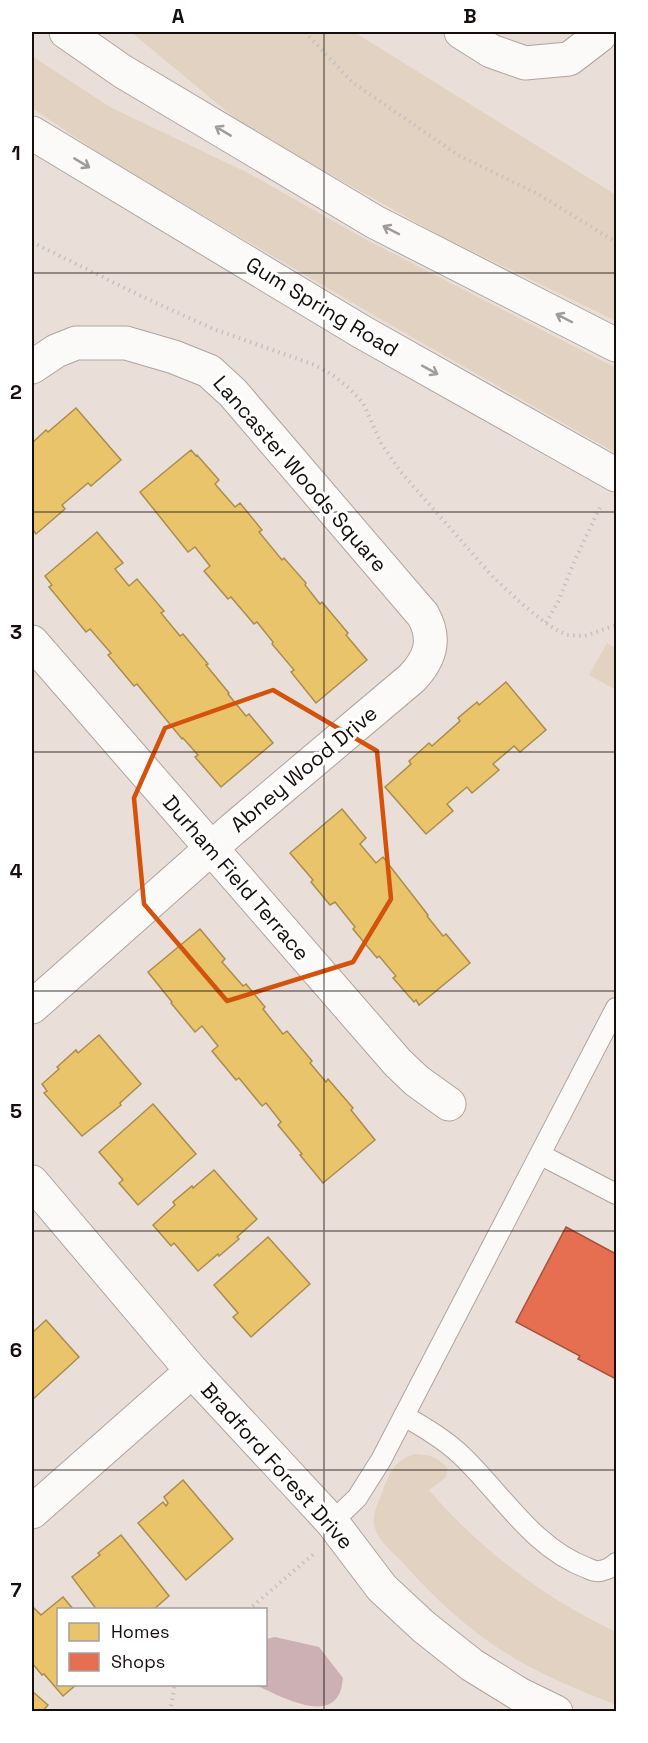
<svg xmlns="http://www.w3.org/2000/svg" width="648" height="1743" font-family="'Space Grotesk',sans-serif">
<style>
.green{fill:#e1d2c1}
.water{fill:#cdb0b3}
.homes{fill:#e9c46a;stroke:#aa8d4e;stroke-width:1.5}
.shops{fill:#e76f51;stroke:#a8523c;stroke-width:1.5}
.lines{fill:none;stroke-linecap:round;stroke-linejoin:round}
.lane-casing{stroke:#aea4a0;stroke-width:22}
.street-casing{stroke:#aea4a0;stroke-width:35}
.secondary-casing{stroke:#aea4a0;stroke-width:35}
.path{stroke:#c6c2c0;stroke-width:4;stroke-dasharray:1.5 4.5;stroke-linecap:butt}
.lane{stroke:#fcfaf9;stroke-width:20}
.street{stroke:#fcfaf9;stroke-width:33}
.secondary{stroke:#fcfaf9;stroke-width:33}
.oneway{stroke:#a09c9a}
.marked{fill:none;stroke:#d3520c;stroke-width:4.5;stroke-linejoin:round}
.grid{fill:none;stroke:#160e0c;stroke-width:1.5;stroke-opacity:0.55}
.labels{text-anchor:middle;stroke-width:6;stroke-linejoin:round;paint-order:stroke}
.street-label{font-size:21px;fill:#160e0c;stroke:#fff}
.neatline{fill:none;stroke:#160e0c;stroke-width:2}
.grid-label{font-size:20px;text-anchor:middle;font-weight:bold;fill:#160e0c}
</style>
<rect width="100%" height="100%" fill="#eaded8"/>
<g class="green">
<polygon points="131,32 354,32 616,195 616,321 441,236 259,135 225,110"/>
<polygon points="32,56 110,107 250,174 363,238 616,368 616,453 389,324 114,163 32,108"/>
<polygon points="607,643 616,648 616,690 589,675"/>
<path d="M415 1454C431 1455 438 1457 448 1469L445 1478 429 1490C481 1551 545 1598 616 1632V1705C584 1692 551 1679 521 1662 476 1637 437 1601 403 1563 394 1553 378 1541 375 1528 371 1517 378 1503 382 1493 389 1474 394 1460 415 1454Z"/>
</g>
<path class="water" d="M275 1637 319 1647 343 1678C342 1686 341 1694 335 1700 318 1718 273 1693 256 1685L266 1684V1639Z"/>
<g class="homes">
<polygon points="76,408 121,460 91,486 88,483 62,505 65,509 36,534 33,530 32,531 32,443 46,430 48,432"/>
<polygon points="191,450 196,456 197,455 219,480 215,484 235,507 240,503 262,530 259,532 282,560 284,558 306,583 305,585 320,604 322,602 348,633 346,635 367,660 316,703 291,672 294,670 272,644 273,642 257,622 254,624 231,597 228,599 204,571 210,566 195,547 188,552 140,492"/>
<polygon points="97,532 123,563 115,569 129,586 137,579 164,611 161,613 180,636 183,634 208,664 206,665 229,693 228,694 246,716 249,714 273,743 221,787 195,757 198,755 183,738 182,739 137,684 134,686 108,655 111,653 90,629 86,632 49,587 52,585 45,576"/>
<polygon points="506,682 546,730 520,752 514,746 493,764 499,770 472,793 467,787 447,804 453,811 426,834 385,787 411,764 409,761 429,743 432,746 460,721 458,718 477,702 479,705"/>
<polygon points="342,809 366,838 360,844 376,863 383,857 428,915 427,916 443,936 446,934 470,963 419,1005 416,1000 414,1002 393,978 396,976 379,956 377,958 353,929 355,927 335,902 330,905 311,882 313,880 290,853"/>
<polygon points="200,929 225,959 222,962 243,986 246,984 265,1007 263,1009 283,1034 287,1031 312,1061 310,1063 326,1082 328,1079 353,1108 351,1110 375,1140 323,1183 300,1155 302,1154 278,1125 281,1122 266,1103 262,1106 239,1078 236,1080 212,1051 218,1046 202,1026 195,1032 171,1003 172,1002 148,972"/>
<polygon points="99,1035 141,1084 120,1103 121,1105 82,1136 44,1093 47,1091 42,1084 59,1069 57,1067 76,1050 78,1053"/>
<polygon points="153,1104 196,1154 138,1205 119,1183 123,1180 99,1152"/>
<polygon points="214,1170 257,1219 237,1237 239,1239 219,1256 218,1254 198,1271 174,1243 171,1246 153,1225 175,1205 173,1202 192,1186 193,1188"/>
<polygon points="268,1237 310,1284 251,1337 233,1317 238,1313 214,1285"/>
<polygon points="46,1320 79,1357 32,1400 32,1333"/>
<polygon points="183,1480 233,1539 186,1580 138,1523 163,1502 166,1506 168,1503 164,1497"/>
<polygon points="121,1535 169,1596 153,1610 97,1610 72,1577 100,1555 98,1553"/>
<polygon points="63,1597 74,1610 58,1610 58,1684 77,1684 63,1696 44,1674 42,1675 32,1663 32,1608 33,1607 41,1615"/>
<polygon points="32,1691 48,1705 42,1712 32,1712"/>
</g>
<polygon class="shops" points="566,1227 616,1254 616,1379 578,1359 580,1356 516,1322"/>
<g class="lines">
<g class="lane-casing">
<g id="lane">
<polyline points="541,1155 616,1194"/>
<path d="M404 1416C424 1427 444 1439 461 1455 501 1493 533 1548 587 1568 592 1570 596 1572 600 1571 607 1570 612 1567 616 1563"/>
<polyline points="332,1522 357,1498 381,1460 616,1008"/>
</g>
</g>
<g class="street-casing">
<g id="street">
<polyline points="461,32 491,51 525,63 569,59 599,36 602,32"/>
<path d="M32 367 56 351 76 343H126L174 357 209 371 233 393 423 615C437 640 430 659 412 678L233 829 32 1007"/>
<polyline points="32,642 398,1063 417,1081 449,1104"/>
<polyline points="32,1182 192,1371 332,1522 382,1588 424,1627 472,1665 519,1694 556,1712"/>
<polyline points="32,1512 192,1371"/>
</g>
</g>
<g class="secondary-casing">
<g id="secondary">
<polyline points="66,32 122,71 375,222 616,345"/>
<polyline points="32,133 362,332 616,475"/>
</g>
</g>
<g class="path">
<polyline points="305,32 352,82 458,155 536,193 616,242"/>
<polyline points="32,242 139,295 180,314 216,330 315,365 334,376 349,388 363,403 381,443 400,471 493,577 521,603 539,618 555,629 567,635 585,636 616,625"/>
<polyline points="546,623 558,602 574,562 601,505"/>
<polyline points="248,1610 316,1552"/>
<polyline points="170,1712 175,1684"/>
</g>
<use href="#lane" class="lane"/>
<use href="#street" class="street"/>
<use href="#secondary" class="secondary"/>
</g>
<defs><path id="oneway-shaft" d="M-6 0H5M1.5-3L5.5 0L1.5 3" fill="none" stroke-width="1.6" stroke-linecap="round" stroke-linejoin="round" transform="scale(1.5)"/></defs>
<g class="oneway">
<use href="#oneway-shaft" transform="translate(223 131) rotate(-149)"/>
<use href="#oneway-shaft" transform="translate(82 163) rotate(31)"/>
<use href="#oneway-shaft" transform="translate(391 230) rotate(-153)"/>
<use href="#oneway-shaft" transform="translate(564 318) rotate(-153)"/>
<use href="#oneway-shaft" transform="translate(430 370) rotate(29)"/>
</g>
<path class="marked" d="M273 690 377 751 391 899 353 962 227 1001 144 904 134 798 165 728Z"/>
<path class="grid" d="M324 32V1712M32 273H616M32 512H616M32 752H616M32 991H616M32 1231H616M32 1470H616"/>
<g class="labels">
<g class="street-label">
<text transform="translate(322 307) rotate(31)" y="7">Gum Spring Road</text>
<text transform="translate(300 474) rotate(49)" y="7">Lancaster Woods Square</text>
<text transform="translate(304 769) rotate(-40)" y="7">Abney Wood Drive</text>
<text transform="translate(236 878) rotate(49)" y="7">Durham Field Terrace</text>
<text transform="translate(277 1466) rotate(48)" y="7">Bradford Forest Drive</text>
</g>
</g>
<rect width="648" height="1743" fill="none" stroke="#ffffff" stroke-width="66"/>
<rect x="57" y="1608" width="210" height="78" fill="#ffffff" stroke="#a29f9e" stroke-width="1.5"/>
<rect x="69" y="1623" width="30" height="18" fill="#e9c46a" stroke="#a29f9e" stroke-width="1.5"/>
<text x="111" y="1638" font-size="18" fill="#160e0c">Homes</text>
<rect x="69" y="1653" width="30" height="18" fill="#e76f51" stroke="#a29f9e" stroke-width="1.5"/>
<text x="111" y="1668" font-size="18" fill="#160e0c">Shops</text>
<rect x="33" y="33" width="582" height="1677" class="neatline"/>
<g class="grid-label">
<text x="178" y="23">A</text>
<text x="470" y="23">B</text>
<text x="16" y="160">1</text>
<text x="16" y="399">2</text>
<text x="16" y="639">3</text>
<text x="16" y="878">4</text>
<text x="16" y="1118">5</text>
<text x="16" y="1357">6</text>
<text x="16" y="1597">7</text>
</g>
</svg>
